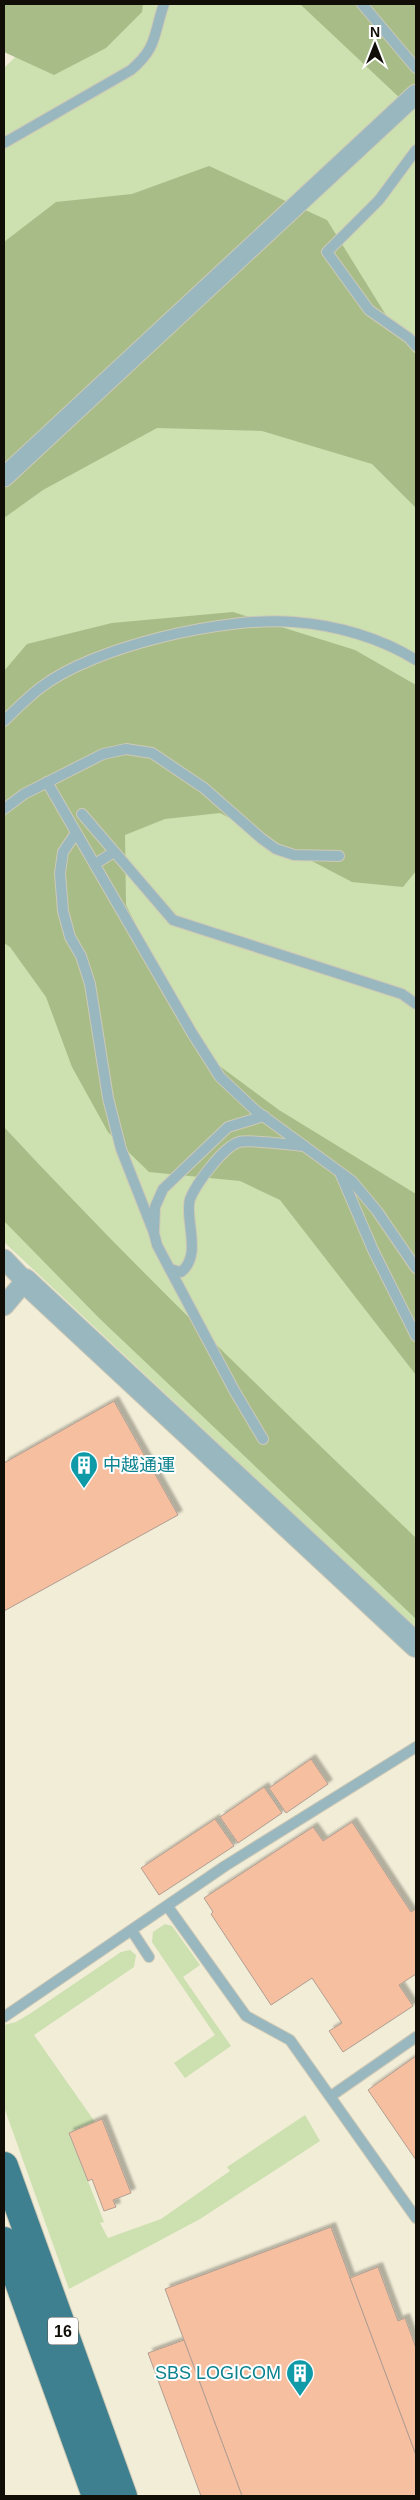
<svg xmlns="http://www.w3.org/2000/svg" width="420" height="2500" font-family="Helvetica,'Noto Sans JP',sans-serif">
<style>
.green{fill:#cce0b0}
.forest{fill:#a7bc87}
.building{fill:#f6bfa0;stroke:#b29e92;filter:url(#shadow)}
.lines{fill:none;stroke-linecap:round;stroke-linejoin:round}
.service-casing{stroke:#cec9b6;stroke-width:12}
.minor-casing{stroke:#cec9b6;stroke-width:21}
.tertiary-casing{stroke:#cec9b6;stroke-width:26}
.trunk-casing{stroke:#cec9b6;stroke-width:30}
.service{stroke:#99b7bf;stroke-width:10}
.minor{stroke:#99b7bf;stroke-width:19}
.tertiary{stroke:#99b7bf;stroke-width:24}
.trunk{stroke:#3f8090;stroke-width:28}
.labels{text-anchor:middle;stroke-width:4;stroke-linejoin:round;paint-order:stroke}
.shield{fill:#fff;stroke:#585651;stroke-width:1}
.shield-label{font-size:16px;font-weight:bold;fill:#100e07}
.culture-label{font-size:18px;fill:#0d838f;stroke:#fff;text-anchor:start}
</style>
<defs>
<filter id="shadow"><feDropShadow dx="4.5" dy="-4.5" stdDeviation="1" flood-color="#0004"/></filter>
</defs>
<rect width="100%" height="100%" fill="#f2edd7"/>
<g class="green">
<polygon points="70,4 416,4 416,87 4,467 4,68"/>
<polygon points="416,107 416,1629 4,1242 4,483"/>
<polygon points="165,1924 172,1926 200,1965 183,1977 231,2046 185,2078 174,2063 215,2035 152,1942 153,1932"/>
<polygon points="130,1950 136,1955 134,1967 34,2035 95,2122 69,2133 104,2222 100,2223 108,2238 161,2219 230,2171 227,2167 305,2115 320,2141 200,2219 69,2289 4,2107 4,2025 16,2022 31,2013 121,1952"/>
</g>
<g class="forest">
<polygon points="4,4 143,4 142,12 106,48 54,75 4,52"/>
<polygon points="300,4 416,4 416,87 402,100"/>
<polygon points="209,166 327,220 389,320 416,355 416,508 372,464 262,431 157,428 43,490 4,518 4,242 56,202 132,194"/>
<polygon points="233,612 355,650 416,685 416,871 403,887 352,882 220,813 165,819 125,835 126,905 198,1050 279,1110 416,1194 416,1375 280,1200 240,1181 149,1172 108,1132 72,1067 46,997 10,947 4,943 4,671 27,644 112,623"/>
<path d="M4 1127C136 1269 276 1404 416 1538V1619L99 1318 4 1221Z"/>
</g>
<g class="building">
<polygon points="114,1401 178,1515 4,1611 4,1463"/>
<polygon points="311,1759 328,1784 286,1813 269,1788"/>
<polygon points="264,1787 282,1813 238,1843 220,1817"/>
<polygon points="215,1819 234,1846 159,1895 141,1868"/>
<polygon points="352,1822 411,1912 416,1909 416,1974 399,1985 413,2006 343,2052 329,2031 342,2023 312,1978 271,2005 211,1914 213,1912 204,1898 313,1827 323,1841"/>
<polygon points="416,2056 416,2160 368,2090"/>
<polygon points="102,2119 131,2193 113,2200 116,2207 104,2211 92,2179 88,2181 69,2133"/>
<polygon points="331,2227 416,2455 416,2496 242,2496 165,2289"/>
<polygon points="378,2267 398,2321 405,2318 416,2348 416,2455 350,2278"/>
<polygon points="184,2340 242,2496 201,2496 148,2353"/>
</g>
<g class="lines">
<g class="service-casing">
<g id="service">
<polyline points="362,4 416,68"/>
<path d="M4 143 131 70C158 47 153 35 164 4"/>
<polyline points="416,150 379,200 327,252 369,310 409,338 416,346"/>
<path d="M4 721C15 710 27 698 40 688 94 646 227 616 294 622 336 625 381 638 416 660"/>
<polyline points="47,782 192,1033 220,1077 255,1110 352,1181 377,1211 416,1268"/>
<polyline points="4,809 24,794 103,754 126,749 152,753 204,788 262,839 276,849 294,855 339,856"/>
<polyline points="82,814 173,920 402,994 416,1004"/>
<polyline points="76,833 63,852 60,873 63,911 70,937 81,956 90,984 108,1098 121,1149 154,1233"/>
<polyline points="95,864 114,852"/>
<polyline points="341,1175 373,1250 416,1336"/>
<path d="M170 1269 181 1272C203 1255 184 1219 190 1199 196 1184 223 1147 239 1142 248 1139 291 1145 304 1146"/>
<polyline points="263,1439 234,1390 157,1245 154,1233 155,1207 163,1189 228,1127 264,1116"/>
<polyline points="168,1907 246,2016 290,2040 416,2218"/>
<polyline points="132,1931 149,1957"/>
<polyline points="4,2017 225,1866 416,1747"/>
<polyline points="331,2096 416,2037"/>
</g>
</g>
<g class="minor-casing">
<g id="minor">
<polyline points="4,477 416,94"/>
<polyline points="4,1259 25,1281 4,1306"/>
</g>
</g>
<g class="tertiary-casing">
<polyline id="tertiary" points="25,1281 416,1645"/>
</g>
<g class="trunk-casing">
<g id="trunk">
<polyline points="4,2166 123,2496"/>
<polyline points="4,2241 96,2496"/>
</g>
</g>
<use href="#service" class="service"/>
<use href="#minor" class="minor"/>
<use href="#tertiary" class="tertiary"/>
<use href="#trunk" class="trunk"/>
</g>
<defs>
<g id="building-pin" transform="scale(1.4375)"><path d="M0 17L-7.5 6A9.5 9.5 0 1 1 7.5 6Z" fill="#0f9aa8" stroke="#fff"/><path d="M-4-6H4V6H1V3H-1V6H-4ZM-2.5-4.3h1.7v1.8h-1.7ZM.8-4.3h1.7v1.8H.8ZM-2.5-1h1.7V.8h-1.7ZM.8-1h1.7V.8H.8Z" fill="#fff"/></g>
</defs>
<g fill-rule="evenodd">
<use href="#building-pin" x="84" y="1465"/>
<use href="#building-pin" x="300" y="2373"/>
</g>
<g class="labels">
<rect class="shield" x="48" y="2317.5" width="30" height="27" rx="4"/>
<g class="shield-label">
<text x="63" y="2337">16</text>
</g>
<g class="culture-label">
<text x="103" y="1471">中越通運</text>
<text x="281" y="2379" text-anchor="end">SBS LOGICOM</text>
</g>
</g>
<rect width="420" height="2500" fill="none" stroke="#100e07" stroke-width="10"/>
<g transform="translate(375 45)" stroke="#ffffff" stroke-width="4" paint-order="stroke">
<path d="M0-4L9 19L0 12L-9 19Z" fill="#100e07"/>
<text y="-8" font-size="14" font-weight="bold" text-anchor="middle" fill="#100e07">N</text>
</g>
</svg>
